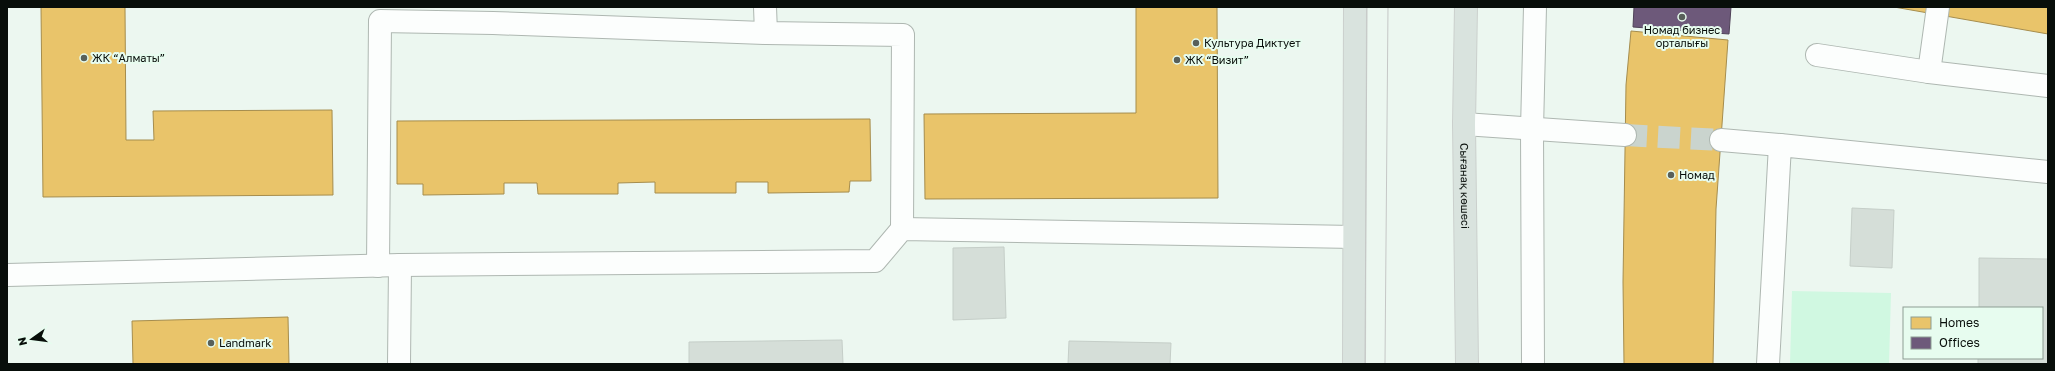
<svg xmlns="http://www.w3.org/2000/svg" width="2055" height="371" font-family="'Golos Text',sans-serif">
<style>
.green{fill:#d0f8e1}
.homes{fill:#e9c46a;stroke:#a68d4d}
.offices{fill:#6d597a;stroke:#4f4258}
.building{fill:#d5ded8;stroke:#c5cec8}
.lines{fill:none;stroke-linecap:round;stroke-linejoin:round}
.minor-tunnel{stroke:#cad4ce;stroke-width:22;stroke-dasharray:22 11;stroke-linecap:butt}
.minor-casing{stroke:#aeb7b1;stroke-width:24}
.major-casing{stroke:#cbd0cd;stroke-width:24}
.minor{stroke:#fcfefd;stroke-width:22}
.major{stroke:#d9e3de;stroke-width:22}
.tram{stroke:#c5c7c6;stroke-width:1}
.poi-dot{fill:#58605a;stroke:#e7fcef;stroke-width:1.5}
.labels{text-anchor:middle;stroke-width:4;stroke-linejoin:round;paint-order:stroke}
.poi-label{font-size:11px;fill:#080e0a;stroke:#e7fcef;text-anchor:start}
.street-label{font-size:11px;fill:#080e0a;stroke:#e7fcef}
</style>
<rect width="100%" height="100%" fill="#ecf7f0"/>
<polygon class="green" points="1792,291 1891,293 1889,364 1790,364"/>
<g class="homes">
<polygon points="41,7 125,7 126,140 154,140 153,111 332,110 333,195 43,197"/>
<polygon points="1136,7 1217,7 1218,198 925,199 924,114 1136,113"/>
<polygon points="1894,7 2048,7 2048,34"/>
<polygon points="1631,31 1728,40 1716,209 1713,364 1624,364 1623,282 1626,85"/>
<polygon points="870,119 871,181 850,181 849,192 768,193 768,182 736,182 736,193 655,193 655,182 618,183 618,194 538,194 537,183 504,183 504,194 423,195 423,184 397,184 397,121"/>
<polygon points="288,317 289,364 133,364 132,321"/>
</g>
<polygon class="offices" points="1634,7 1731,7 1729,34 1633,27"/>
<g class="building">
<polygon points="1852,208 1894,210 1892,268 1850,266"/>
<polygon points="1004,247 1006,318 953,320 953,248"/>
<polygon points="1979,258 2048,259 2048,364 1978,364 1978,358 2042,358 2042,308 1979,308"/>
<polygon points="842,340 843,364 689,364 689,342"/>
<polygon points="1069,341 1171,343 1170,364 1068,364"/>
</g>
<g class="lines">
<polyline class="minor-tunnel" points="1625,135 1721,140"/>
<g class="minor-casing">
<g id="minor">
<polyline points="765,7 766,33 903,35 902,229"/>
<polyline points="1817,55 1929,72 2048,86"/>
<polyline points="1929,72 1938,7"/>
<polyline points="1464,124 1625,135"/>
<polyline points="1721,140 1780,145"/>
<polyline points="378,266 380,21 493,23 766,33"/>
<polyline points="7,275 400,265 875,261 902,229 1354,237"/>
<polyline points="399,364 400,265"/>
<polyline points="1533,364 1532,129 1535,7"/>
<polyline points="1768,364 1780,145 2048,172"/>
</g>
</g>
<g class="major-casing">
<g id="major">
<path id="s1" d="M1466 7 1464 124 1467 364"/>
<polyline points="1354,364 1355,7"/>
</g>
</g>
<use href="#minor" class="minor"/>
<use href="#major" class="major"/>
<g class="tram">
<polyline points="1365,364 1367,7"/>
<polyline points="1385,364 1388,7"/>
</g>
</g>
<g class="poi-dot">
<circle cx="1682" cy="17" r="4"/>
<circle cx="1196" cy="43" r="4"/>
<circle cx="84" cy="58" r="4"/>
<circle cx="1177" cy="60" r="4"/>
<circle cx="1671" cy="175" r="4"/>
<circle cx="211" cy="343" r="4"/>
</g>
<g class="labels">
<g class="poi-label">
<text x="1682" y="34" text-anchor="middle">Номад бизнес<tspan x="1682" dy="13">орталығы</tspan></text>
<text x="1204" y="47">Культура Диктует</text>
<text x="92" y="62">ЖК “Алматы”</text>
<text x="1185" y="64">ЖК “Визит”</text>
<text x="1679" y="179">Номад</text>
<text x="219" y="347">Landmark</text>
</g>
<g class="street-label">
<text dy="4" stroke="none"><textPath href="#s1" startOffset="179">Сығанақ көшесі</textPath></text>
</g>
</g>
<rect width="2055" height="371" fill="none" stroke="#080e0a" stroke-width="16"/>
<rect x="1903" y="307" width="140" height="52" fill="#e7fcef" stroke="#8e9d93"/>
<rect x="1911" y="317" width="20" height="12" fill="#e9c46a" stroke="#8e9d93"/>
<text x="1939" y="327" font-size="12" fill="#080e0a">Homes</text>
<rect x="1911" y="337" width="20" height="12" fill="#6d597a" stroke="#8e9d93"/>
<text x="1939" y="347" font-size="12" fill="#080e0a">Offices</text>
<g transform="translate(32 339) rotate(256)" stroke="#e7fcef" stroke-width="3" paint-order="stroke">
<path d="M0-3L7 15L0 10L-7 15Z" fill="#080e0a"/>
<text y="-6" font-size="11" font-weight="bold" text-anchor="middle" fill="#080e0a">N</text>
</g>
</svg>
